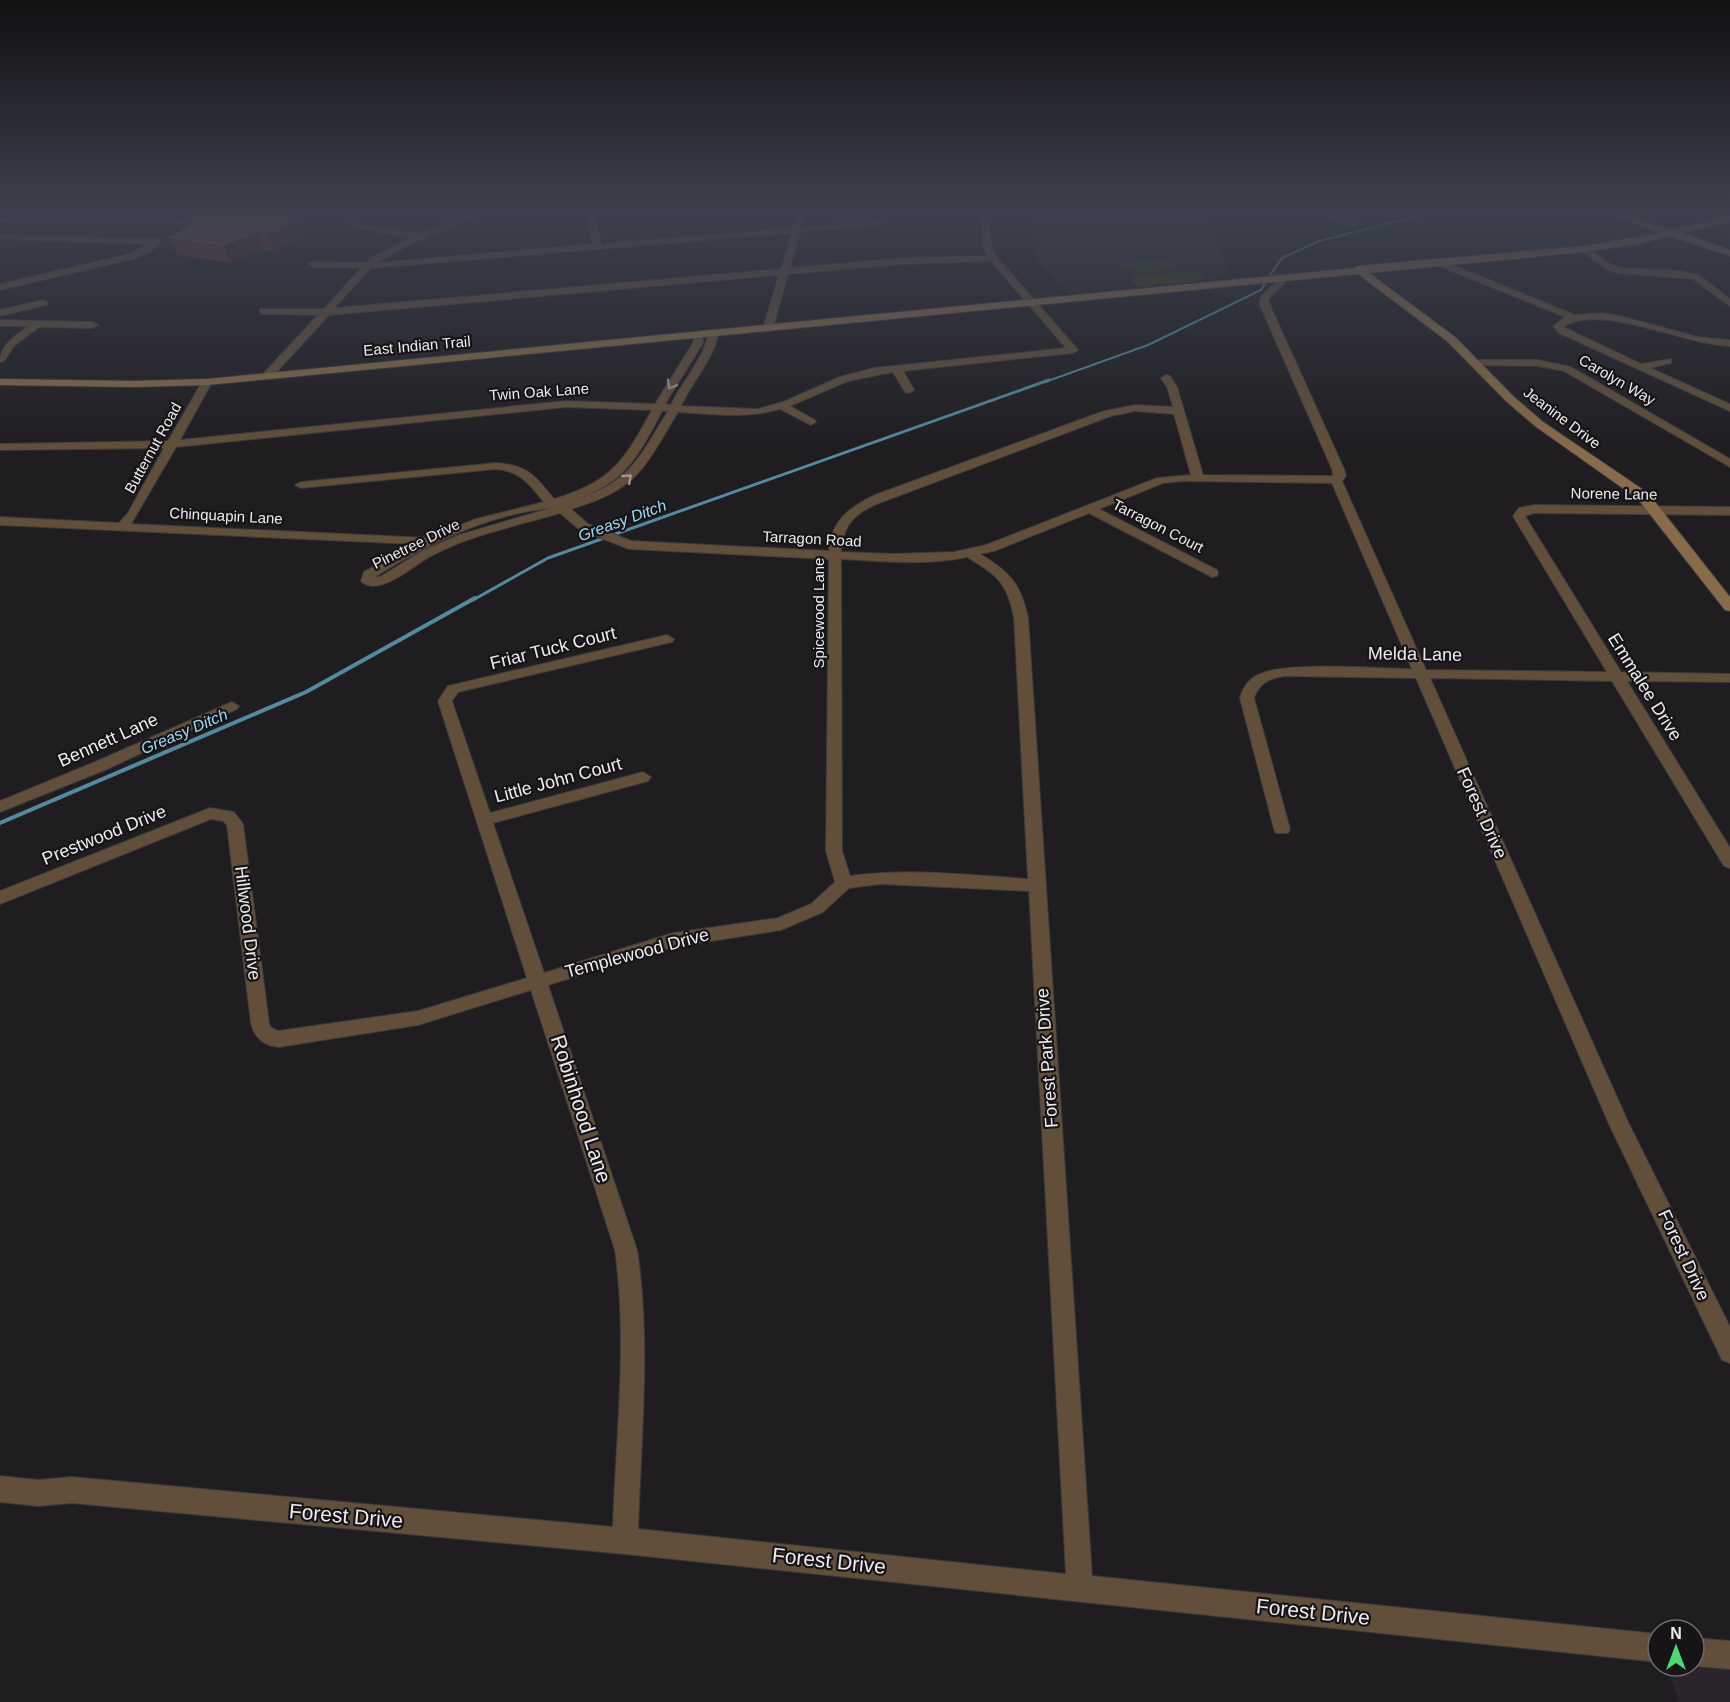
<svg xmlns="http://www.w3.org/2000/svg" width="1730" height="1702" font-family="Helvetica,sans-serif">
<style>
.built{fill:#2a242c}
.green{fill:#2e3c17}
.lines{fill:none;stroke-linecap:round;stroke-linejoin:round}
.stream-far2{stroke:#538aa1;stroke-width:2}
.stream-far1{stroke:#538aa1;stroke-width:3}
.stream{stroke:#538aa1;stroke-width:4}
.street-casing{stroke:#3c3a3d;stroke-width:2}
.secondary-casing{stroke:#3c3a3d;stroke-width:2}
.street{fill:#614f3b;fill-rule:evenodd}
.secondary{fill:#876b4a;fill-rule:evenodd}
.wall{fill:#683423}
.shaded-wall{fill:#452219}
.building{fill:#764739;stroke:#896155;stroke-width:1.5}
.oneway{stroke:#a0958b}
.labels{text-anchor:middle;stroke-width:4.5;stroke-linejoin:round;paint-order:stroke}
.far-street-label{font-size:15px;fill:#ecebed;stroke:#161416}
.far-water-label{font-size:16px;font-style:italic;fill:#a0d8f5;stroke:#161416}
.street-label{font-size:18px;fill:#ecebed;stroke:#161416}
.near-street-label{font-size:21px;fill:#ecebed;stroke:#161416}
</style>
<rect width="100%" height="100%" fill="#1f1d20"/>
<g class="built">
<polygon points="1033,211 1203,211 1231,277 1067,294 1035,259"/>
<polygon points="1666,1666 1730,1668 1730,1702 1679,1702"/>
</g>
<g class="green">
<polygon points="1149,259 1161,260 1180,268 1140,273 1123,267 1124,264"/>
<polygon points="1188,272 1200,273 1204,277 1195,282 1138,287 1134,284 1130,275"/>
</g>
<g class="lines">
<g class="stream-far2">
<polyline points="1270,275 1282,258 1319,241 1421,215 1422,211"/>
<polyline points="1045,382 1148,345 1261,290 1267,280"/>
</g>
<polyline class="stream-far1" points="473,600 548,558 1049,380"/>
<polyline class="stream" points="0,823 306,692 475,598"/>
<g class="street-casing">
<g id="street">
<path d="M477 211H488L409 245 376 263 593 244 585 214 589 212 593 214 602 244 793 228 798 211H806L801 227 880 221 884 223 880 225 800 232 790 268 904 258 988 256 983 246 981 211H989L991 246 997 257 1078 350 1073 353 903 371 914 390 909 393 905 392 893 372 848 381 790 406 815 420 816 422 811 425 780 409C746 419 713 414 678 412 643 469 639 489 571 509L588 524 631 541 829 551C831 521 848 508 875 495L1104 411 1135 405 1173 407 1167 387 1161 378 1166 375 1170 376 1177 387 1203 475 1333 476 1332 469 1259 303 1262 295 1276 283 1272 277 1276 274 1283 278 1284 284 1269 298V303L1344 469 1346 476 1342 481 1426 670 1607 672 1513 516 1519 508 1534 505 1730 507V515L1534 513 1525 516 1621 672 1730 674V682L1627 681 1730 848V868L1724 866 1612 681 1430 678 1628 1122 1730 1327V1363L1722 1360 1609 1124 1416 678 1285 676C1270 678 1259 683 1254 698L1290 829 1288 833H1276L1274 829 1240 698C1243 688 1249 678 1260 674 1288 661 1378 669 1412 669L1332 483 1184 481 1163 483 1099 509 1217 570 1218 573 1217 576 1212 577 1089 513 994 551 980 554C1010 572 1020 583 1028 617L1092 1576 1658 1634V1662L625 1554 72 1503 38 1506 0 1502V1476L38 1480 72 1477 613 1527C616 1436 628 1340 615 1250L531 990 418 1025 279 1047C264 1046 254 1037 251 1023L227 825 223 821 211 819 0 904V891L210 808 234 812 243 824 269 1023 270 1027 278 1031 418 1011 527 978 438 701 448 686 667 635 674 639 672 642 458 692 452 701 490 813 643 772 651 777 648 781 493 823 544 973 673 933 778 918 811 904 835 882 826 851 829 559 629 549 580 530 560 513C517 526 469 535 429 557 413 566 378 598 361 581L364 572 415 544 0 525V517L119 523 128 513 164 448 0 450V444L168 441 202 382 207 379 212 382 180 440 566 401 655 404 693 343 694 335 702 333 703 343 665 404 671 405C681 383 706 356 708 333L713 330 718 333C716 356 691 383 681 406L758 409 783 402 840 377 874 368 1066 348 991 261 904 264 788 274 773 328 768 331 763 328 779 275 329 315 271 378H263V374L318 315 263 314 260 313V309H324L361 268 313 267 309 264 310 262 366 263 371 258 411 238 354 227 350 225 351 223 420 234ZM792 233 781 269 334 308 371 268ZM566 407 652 410C624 461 612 482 554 499 535 476 528 465 496 463L301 482 295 485 301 488 496 469C520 471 529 484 544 502L476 519 428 538 131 524 176 447ZM662 411H668C634 466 629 484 563 504 622 486 635 463 662 411ZM1135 411 1174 414 1191 475 1157 478 986 545 954 552 894 554 841 552C843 527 852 516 874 505L1111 416ZM551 508 459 535 422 551 380 577H375C426 544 490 514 551 508ZM967 557C997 575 1007 582 1014 617L1028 879C969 875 909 868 850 876L842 851 841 559C882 561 927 566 967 557ZM881 884 1029 891 1066 1574 638 1529C641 1439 651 1339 637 1250L548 985 673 947 781 930 823 912 849 888Z"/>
<polygon points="1316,211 1327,211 1359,225 1352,227"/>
<polygon points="0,218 209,220 213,222 209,224 0,222"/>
<polygon points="0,235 156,239 160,242 150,252 136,258 0,290 0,284 130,254 148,244 0,239"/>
<polygon points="1584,246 1612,265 1622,268 1680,271 1699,275 1730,299 1730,306 1693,279 1618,273 1606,269 1581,251 1581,247"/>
<path d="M1437 261H1443L1575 315 1604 313 1624 317 1698 337 1730 340V346C1683 345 1601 302 1563 327L1641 364 1671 359V363L1650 368 1730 404V411L1559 333 1553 326 1565 317 1437 265Z"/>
<polygon points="43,300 48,303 46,305 0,316 0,310"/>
<path d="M0 320 93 322 98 325 93 328 39 327 14 346 4 361 0 362C0 344 15 337 28 326H0Z"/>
<polygon points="1476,360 1538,360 1571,367 1730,459 1730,467 1564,371 1538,366 1472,365 1471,363"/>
<polygon points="232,702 239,706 237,709 105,770 0,812 0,801 95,762"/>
<polygon points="1694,1638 1730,1641 1730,1669 1694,1666"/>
</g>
</g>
<g class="secondary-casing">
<polygon id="secondary" points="1601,211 1614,211 1671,230 1730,216 1730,222 1681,233 1730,250 1730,256 1670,236 1638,244 1584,252 1369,273 1455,337 1514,397 1543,422 1648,493 1730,597 1730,611 1725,610 1638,499 1535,426 1506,401 1447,341 1358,274 207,385 133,387 0,385 0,379 133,381 207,379 1354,268 1358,266 1584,246 1661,233"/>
</g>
<use href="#street" class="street"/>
<use href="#secondary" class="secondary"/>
</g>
<polygon class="wall" points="217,211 285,211 303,231 292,237 293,241 274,251 262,249 230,263 177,255 170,237 188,228 186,221"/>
<g class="shaded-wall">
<polygon points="280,211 285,211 288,219 298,214 303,231 292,237 293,241 274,251 269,233 280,223"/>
<polygon points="256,231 262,249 230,263 224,245"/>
</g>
<polygon class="building" points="217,211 280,211 298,214 280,223 288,224 269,233 256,231 224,245 170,237 198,223 186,221 205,212 213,213"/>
<defs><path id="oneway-chevron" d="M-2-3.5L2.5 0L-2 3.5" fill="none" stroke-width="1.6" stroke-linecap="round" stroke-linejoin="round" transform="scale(1.5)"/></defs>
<g class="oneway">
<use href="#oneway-chevron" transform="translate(671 385) rotate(120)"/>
<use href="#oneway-chevron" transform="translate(628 478) rotate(-41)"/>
</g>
<linearGradient id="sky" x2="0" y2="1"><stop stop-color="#111012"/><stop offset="0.47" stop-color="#3c404e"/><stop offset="1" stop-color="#3c404e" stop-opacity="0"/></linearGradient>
<rect width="1730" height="449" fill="url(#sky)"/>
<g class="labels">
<g class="far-street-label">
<text transform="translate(417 346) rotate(-5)" y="5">East Indian Trail</text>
<text transform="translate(1617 380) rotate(30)" y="5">Carolyn Way</text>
<text transform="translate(539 392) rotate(-4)" y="5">Twin Oak Lane</text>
<text transform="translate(1562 418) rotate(37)" y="5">Jeanine Drive</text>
<text transform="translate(153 448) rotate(-61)" y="5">Butternut Road</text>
<text transform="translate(1614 494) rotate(1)" y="5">Norene Lane</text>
<text transform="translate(226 516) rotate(3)" y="5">Chinquapin Lane</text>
<text transform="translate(1158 526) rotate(27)" y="5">Tarragon Court</text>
<text transform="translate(812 539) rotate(3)" y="5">Tarragon Road</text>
<text transform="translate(416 544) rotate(-26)" y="5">Pinetree Drive</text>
<text transform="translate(819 613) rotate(-90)" y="5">Spicewood Lane</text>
</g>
<g class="far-water-label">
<text transform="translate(622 520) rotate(-20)" y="6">Greasy Ditch</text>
<text transform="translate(184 731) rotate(-23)" y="6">Greasy Ditch</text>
</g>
<g class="street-label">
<text transform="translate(553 648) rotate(-14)" y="6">Friar Tuck Court</text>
<text transform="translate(1415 654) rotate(1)" y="6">Melda Lane</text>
<text transform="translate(1645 687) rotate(58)" y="6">Emmalee Drive</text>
<text transform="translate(108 740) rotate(-24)" y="6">Bennett Lane</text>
<text transform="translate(558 780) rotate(-15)" y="6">Little John Court</text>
<text transform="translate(1482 813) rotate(66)" y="6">Forest Drive</text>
<text transform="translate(104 835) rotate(-22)" y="6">Prestwood Drive</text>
<text transform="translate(248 923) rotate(83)" y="6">Hillwood Drive</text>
<text transform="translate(637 953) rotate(-15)" y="6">Templewood Drive</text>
<text transform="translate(1047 1058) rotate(-94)" y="6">Forest Park Drive</text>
<text transform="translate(1684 1255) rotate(65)" y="6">Forest Drive</text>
</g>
<g class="near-street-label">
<text transform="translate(581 1109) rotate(72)" y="7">Robinhood Lane</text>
<text transform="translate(346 1516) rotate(5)" y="7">Forest Drive</text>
<text transform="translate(829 1561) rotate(6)" y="7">Forest Drive</text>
<text transform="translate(1313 1612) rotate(6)" y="7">Forest Drive</text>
</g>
</g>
<g transform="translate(1676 1648)"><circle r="28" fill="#161416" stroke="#6c6a6c" stroke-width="1.5"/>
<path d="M0-4.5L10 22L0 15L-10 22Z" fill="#4fd675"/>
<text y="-9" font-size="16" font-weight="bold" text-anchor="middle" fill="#ecebed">N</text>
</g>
</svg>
